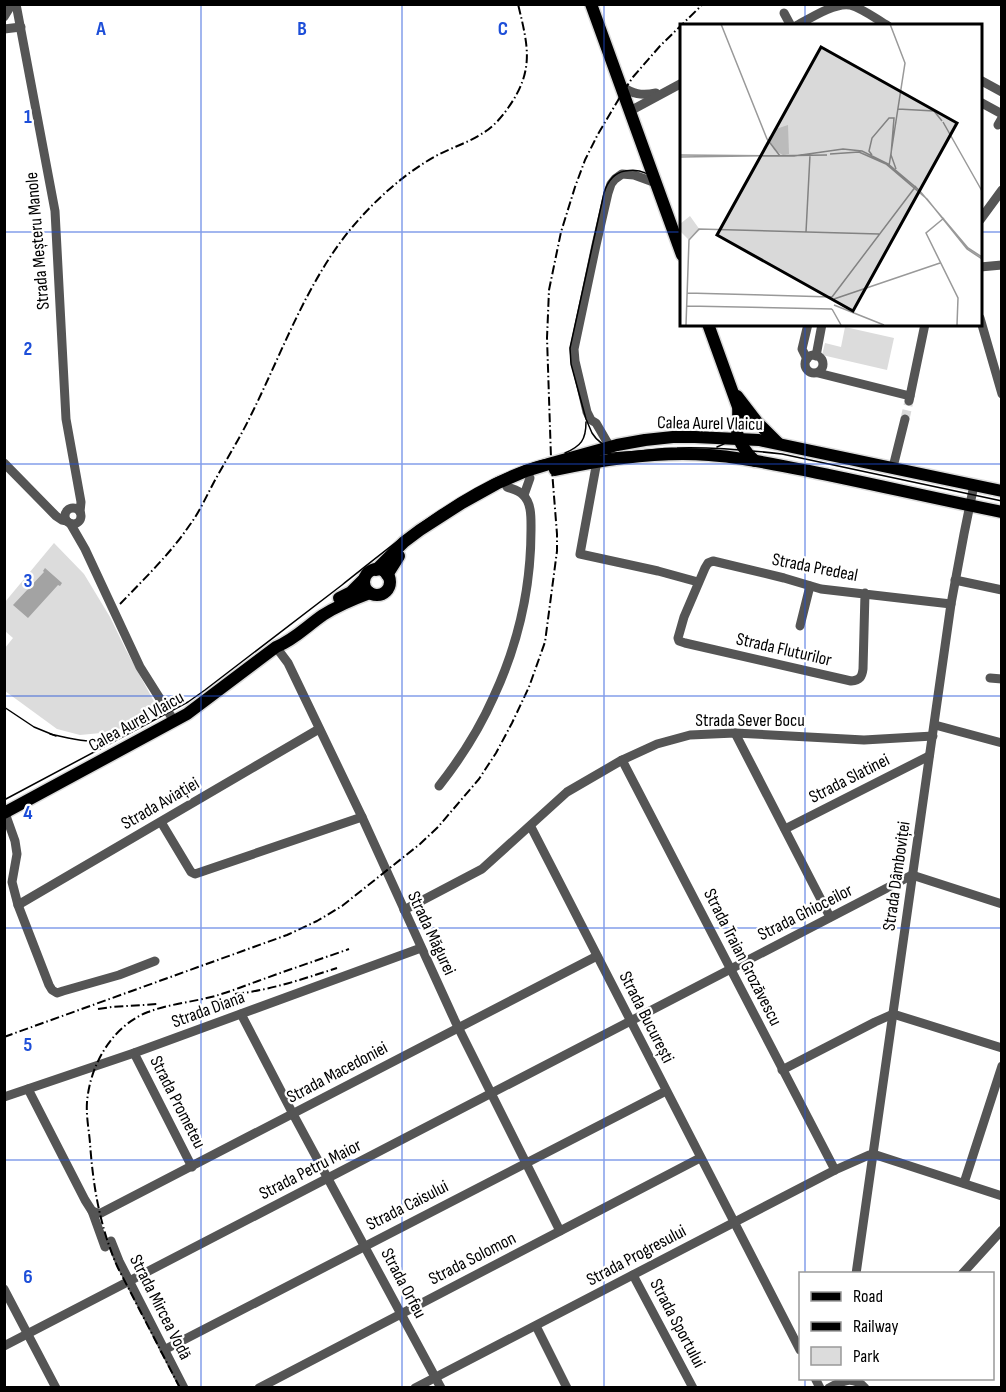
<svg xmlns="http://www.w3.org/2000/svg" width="1006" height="1392" font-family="'Sofia Sans Condensed',sans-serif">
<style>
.green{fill:#dcdcdc}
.water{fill:#a3a3a3}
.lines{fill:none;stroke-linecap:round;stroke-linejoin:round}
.minor-tunnel{stroke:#d9d9d9;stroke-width:9;stroke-dasharray:9 4.5;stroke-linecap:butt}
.major-casing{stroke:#dbdbdb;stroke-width:15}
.minor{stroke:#555;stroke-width:9}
.major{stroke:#000;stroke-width:12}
.tram{stroke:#000;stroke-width:1.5}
.rail{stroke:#000;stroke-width:2;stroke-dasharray:9 3 1.5 3;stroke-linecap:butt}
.grid{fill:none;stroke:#1d4ed8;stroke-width:1.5;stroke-opacity:0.55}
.labels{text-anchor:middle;stroke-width:4.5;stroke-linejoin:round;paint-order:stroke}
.street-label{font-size:18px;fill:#000;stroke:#fff}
.inset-road{fill:none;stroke:#999;stroke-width:1.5}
.view{fill:#000;fill-opacity:0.15;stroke:#000;stroke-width:3}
.inset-edge{fill:none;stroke:#000;stroke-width:3}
.grid-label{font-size:20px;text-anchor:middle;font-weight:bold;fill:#1d4ed8;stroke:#fff;stroke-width:4.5;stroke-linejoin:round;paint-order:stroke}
</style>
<rect width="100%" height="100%" fill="#fff"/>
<g class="green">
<polygon points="845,327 894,338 887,370 822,355 825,343 841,347"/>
<polygon points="54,543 84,574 110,617 126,650 157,707 156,710 122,728 101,733 80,735 57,729 5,691 5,648 13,638 5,631 5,602"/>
</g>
<polygon class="water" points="45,568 62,583 60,586 58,585 28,618 13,605 44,572 43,571"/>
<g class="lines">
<polyline class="minor-tunnel" points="905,419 909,401"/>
<g class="major-casing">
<g id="major">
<polyline points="591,4 682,255"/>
<path d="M708 324 738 407C739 415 737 423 737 431 738 442 747 454 755 461"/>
<polyline points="737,396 757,422 778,443"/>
<path d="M555 470C605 459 658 451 709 455 743 457 776 465 809 471 873 484 937 499 1002 512"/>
<circle cx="377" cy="582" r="13"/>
<polyline points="376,570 404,542 420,530 462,503 498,483 526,471 552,463 617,445 645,440 673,437 695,437 759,440 1002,491"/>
<polyline points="387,575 399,556"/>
<polyline points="339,598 351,592 364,579"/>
<path d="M4 813 187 714 276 647C294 640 307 626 323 615 337 606 354 599 370 593"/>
</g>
</g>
<g class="minor">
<polyline points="16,4 55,211 66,419 81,502 80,512"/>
<polyline points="784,13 791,26"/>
<polyline points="4,17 12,4"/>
<path d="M796 26C809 19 835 2 850 5 864 9 876 19 888 26"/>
<polyline points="4,29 21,27"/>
<polyline points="980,80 1002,92"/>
<path d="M621 86C633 94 641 96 656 93"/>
<polyline points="980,102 1002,114"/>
<polyline points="630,111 682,83"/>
<polyline points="998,125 1002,118"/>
<polyline points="980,220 1002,190"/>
<polyline points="980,267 1002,265"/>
<polyline points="980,318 1002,394"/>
<circle cx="814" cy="364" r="9"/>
<polyline points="816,356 822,324"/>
<polyline points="807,359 802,349 808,324"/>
<polyline points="818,373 910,396"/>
<polyline points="909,401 925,324"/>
<polyline points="610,447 596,423 591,420 587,412 575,361 574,349 596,245 608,193 611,184 615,179 622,174 634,175 656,183"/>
<polyline points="597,461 580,554 658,571 698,582"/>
<polyline points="4,463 56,516 62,520 67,521"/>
<polyline points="893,467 905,419"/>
<polyline points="524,495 530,478"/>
<circle cx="73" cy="516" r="8"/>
<polyline points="70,523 85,549 140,667 174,721"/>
<polyline points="955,580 1002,590"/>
<path d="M865 593 863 669C862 677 860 680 851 681L685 643 679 641 678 638 684 617 705 568 708 563 713 561 784 578 821 589 951 604"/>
<polyline points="800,626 810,586"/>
<polyline points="276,647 288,663 362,817 455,1021 560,1231"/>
<polyline points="990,678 1002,679"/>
<polyline points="935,725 1002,743"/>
<polyline points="735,733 830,917"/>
<polyline points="622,760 835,1170"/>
<path d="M439 786C461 758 480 728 494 696 518 644 531 587 531 530 531 519 532 503 523 495 519 490 512 489 507 487"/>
<polyline points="5,813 15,841 17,854 12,882 18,905 49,985 52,990 57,993 63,991 119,975 155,961"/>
<polyline points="161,822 191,872 195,874 362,817"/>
<polyline points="531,827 800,1350"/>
<polyline points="785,829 929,756"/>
<polyline points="18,905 319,729"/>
<polyline points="404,910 482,869 567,792 622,760 657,744 690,735 735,733 864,740 933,736"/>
<polyline points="241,1014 293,1114 441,1388"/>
<polyline points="134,1053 192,1167"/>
<polyline points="782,1070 875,1022 893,1014 1002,1048"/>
<polyline points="28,1089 85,1200 92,1211 105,1247"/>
<polyline points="4,1097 134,1053 421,948"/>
<polyline points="964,1183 1002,1066"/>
<polyline points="92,1211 97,1213 101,1213 597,956"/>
<polyline points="111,1241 119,1261 184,1388"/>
<polyline points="856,1274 951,604 964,534 974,485"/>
<polyline points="962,1274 1002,1230"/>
<polyline points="633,1275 693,1388"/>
<polyline points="4,1289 56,1388"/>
<polyline points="536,1326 567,1388"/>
<polyline points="4,1346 912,875 1002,904"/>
<polyline points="164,1350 666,1091"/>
<polyline points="815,1378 820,1388"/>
<polyline points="259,1388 700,1158"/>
<polyline points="415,1388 835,1170 869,1155 873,1154 1002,1196"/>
<path d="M829 1388C842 1381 853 1375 865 1388"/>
</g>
<use href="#major" class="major"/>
<g class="tram">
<path d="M711 324 744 413C743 431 733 441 717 447"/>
<path d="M742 400C757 423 779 443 804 454"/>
<path d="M616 450C606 447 598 443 592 433L586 419 571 364 570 348 604 193C607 183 613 173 625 171 654 165 663 191 671 213 675 223 678 234 682 244"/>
<path d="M565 453C581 446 586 440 586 422"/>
<polyline points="4,707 34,727 56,736"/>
<path d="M50 734C70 738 91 745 111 738"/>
<path d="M4 800 188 702 205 690C251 655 297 620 342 585 399 540 456 491 524 466 560 453 591 455 628 452 644 451 661 448 677 448 713 447 747 450 782 454L1002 501"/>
</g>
<g class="rail">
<path d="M120 604C144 579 170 554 189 526 199 513 206 497 214 482 226 460 240 438 251 415 282 353 305 286 349 231 373 202 401 176 434 157 450 148 468 143 483 133 493 127 501 118 508 108 535 70 528 46 518 4"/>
<path d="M235 994C271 990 303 979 337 968"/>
<polyline points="98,1009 112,1007 158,1004"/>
<polyline points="4,1037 287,935 317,921 342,906 420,844 438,827 479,779 496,753 512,723 529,687 545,642 557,551 557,534 551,458 547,338 549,290 561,232 575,187 585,160 598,134 623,92 633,77 660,46 703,4"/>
<path d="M180 1388 118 1268C100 1228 93 1186 90 1143 89 1130 86 1116 87 1102 90 1065 112 1026 148 1012 169 1004 193 1002 215 996 229 992 244 986 258 981 288 970 318 960 349 949"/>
</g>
</g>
<path class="grid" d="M201 4V1388M402 4V1388M604 4V1388M805 4V26M4 232H682M980 232H1002M805 324V1274M4 464H1002M4 696H1002M4 928H1002M4 1160H1002M805 1378V1388"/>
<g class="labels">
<g class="street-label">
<text transform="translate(37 241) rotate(-95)" y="6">Strada Meșteru Manole</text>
<text transform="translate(710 423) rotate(1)" y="6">Calea Aurel Vlaicu</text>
<text transform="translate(815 567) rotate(11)" y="6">Strada Predeal</text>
<text transform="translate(784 649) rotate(13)" y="6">Strada Fluturilor</text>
<text x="750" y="726">Strada Sever Bocu</text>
<text transform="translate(136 721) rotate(-29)" y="6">Calea Aurel Vlaicu</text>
<text transform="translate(849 778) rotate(-27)" y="6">Strada Slatinei</text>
<text transform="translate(160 803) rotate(-30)" y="6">Strada Aviației</text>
<text transform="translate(896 876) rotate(-82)" y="6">Strada Dâmboviței</text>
<text transform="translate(805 912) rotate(-27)" y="6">Strada Ghioceilor</text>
<text transform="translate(432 933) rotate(65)" y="6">Strada Măgurei</text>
<text transform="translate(743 957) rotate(63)" y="6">Strada Traian Grozăvescu</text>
<text transform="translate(208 1009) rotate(-20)" y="6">Strada Diana</text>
<text transform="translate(647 1017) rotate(63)" y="6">Strada București</text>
<text transform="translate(337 1072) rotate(-28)" y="6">Strada Macedoniei</text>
<text transform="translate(178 1102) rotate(63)" y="6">Strada Prometeu</text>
<text transform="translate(310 1169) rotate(-27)" y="6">Strada Petru Maior</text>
<text transform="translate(407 1205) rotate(-27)" y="6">Strada Caisului</text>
<text transform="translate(636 1255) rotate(-28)" y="6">Strada Progresului</text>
<text transform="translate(472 1258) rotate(-27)" y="6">Strada Solomon</text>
<text transform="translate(404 1283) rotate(62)" y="6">Strada Orfeu</text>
<text transform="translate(161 1307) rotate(63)" y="6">Strada Mircea Vodă</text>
<text transform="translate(678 1323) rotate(62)" y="6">Strada Sportului</text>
</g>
</g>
<g transform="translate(680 24)">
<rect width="302" height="302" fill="#fff"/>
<path d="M108 101 109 130 103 131 94 126 88 113 95 110 93 106ZM10 192 20 206 9 216 0 207V200Z" fill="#dcdcdc"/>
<path class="inset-road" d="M41 0 87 115 100 132M218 85 254 87 262 97M263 98 302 167M150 130 179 128 206 140 247 175 287 225 302 235M0 131 114 132 163 125 182 127 208 140 239 166 288 224 302 233M192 131 189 127 192 114 209 94H214L211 131 216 145M0 133 147 131M209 142 225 39 210 0M264 194 246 209 278 274 277 301M126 208 130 131M7 269 152 273M152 273 236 162M154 275 260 239M154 281 204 301M7 282 152 285M152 285 161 301M6 301 9 216 19 205 199 210"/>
<path class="view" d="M141 23 277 99 173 287 37 211Z"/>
<rect width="302" height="302" class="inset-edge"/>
</g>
<g class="grid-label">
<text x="101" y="35">A</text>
<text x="302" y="35">B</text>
<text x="503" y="35">C</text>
<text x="28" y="123">1</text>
<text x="28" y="355">2</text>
<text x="28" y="587">3</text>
<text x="28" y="819">4</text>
<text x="28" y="1051">5</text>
<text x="28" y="1283">6</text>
</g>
<rect width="1006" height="1392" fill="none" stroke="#000000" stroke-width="12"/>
<rect x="799" y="1272" width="195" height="108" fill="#ffffff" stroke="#999999" stroke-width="1.5"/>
<rect x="811" y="1292" width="30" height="9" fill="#000000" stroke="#999999" stroke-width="1.5"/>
<text x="853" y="1302" font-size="18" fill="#000000">Road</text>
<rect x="811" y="1322" width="30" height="9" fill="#000000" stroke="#999999" stroke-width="1.5"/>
<text x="853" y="1332" font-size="18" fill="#000000">Railway</text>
<rect x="811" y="1347" width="30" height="18" fill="#dcdcdc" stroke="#999999" stroke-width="1.5"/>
<text x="853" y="1362" font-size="18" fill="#000000">Park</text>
</svg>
